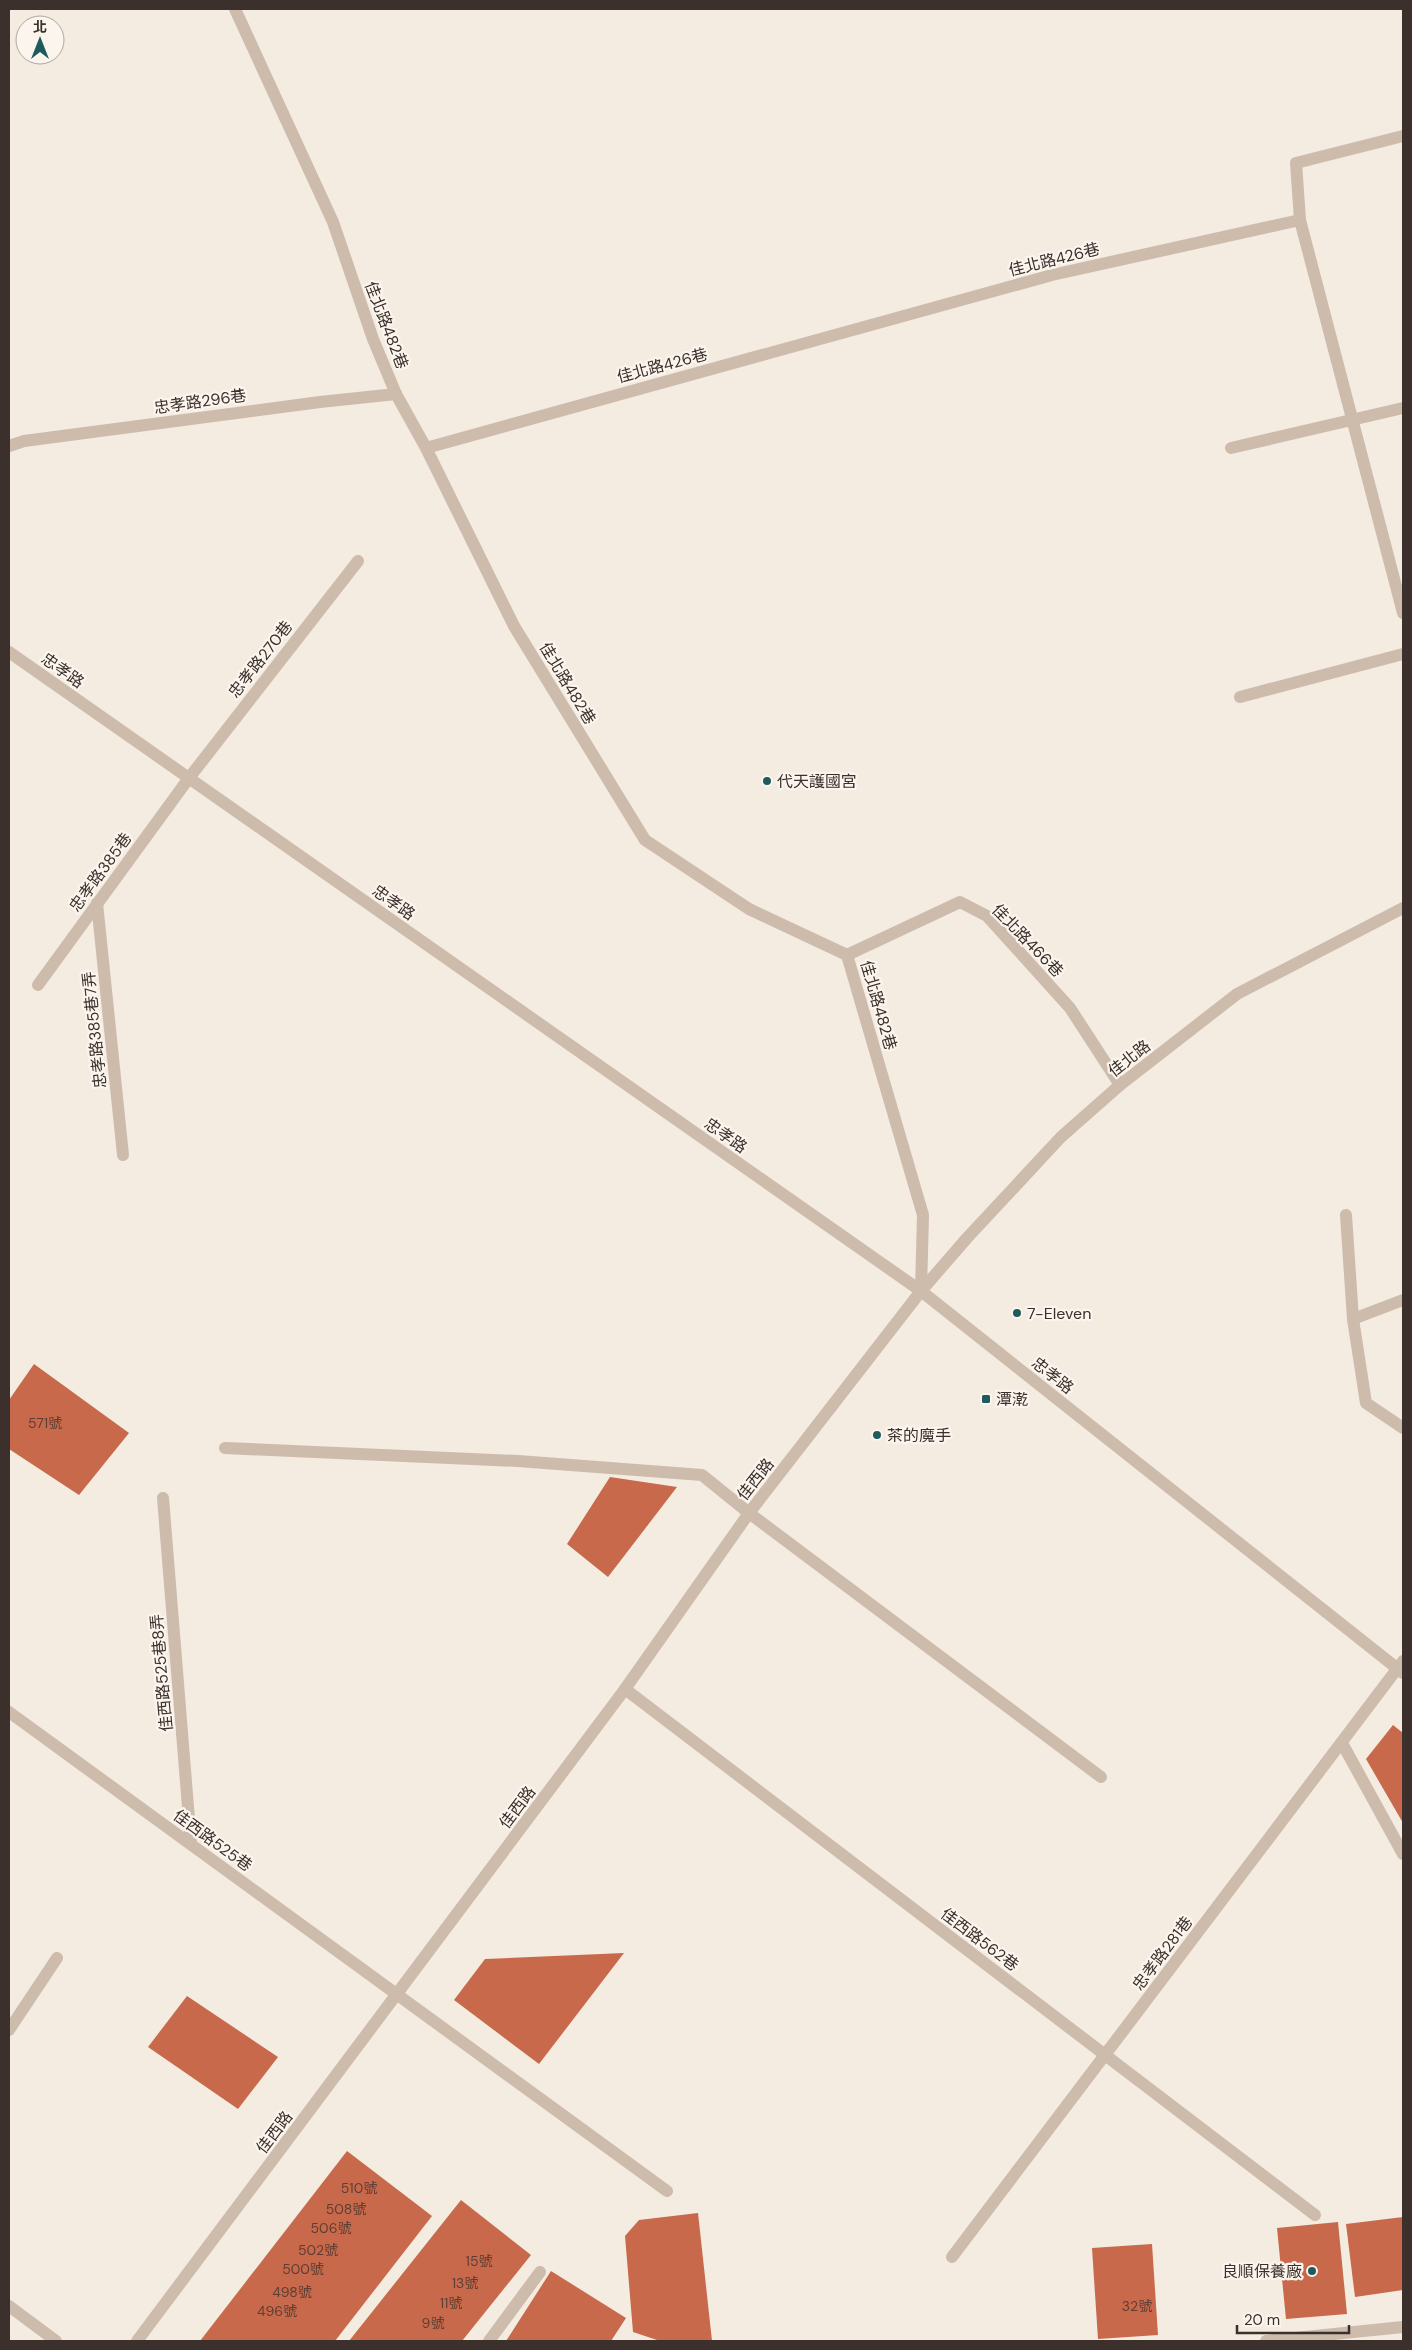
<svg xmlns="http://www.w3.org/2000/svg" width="1412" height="2350" font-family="'DM Sans','Noto Sans TC',sans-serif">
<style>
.building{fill:#c8694b}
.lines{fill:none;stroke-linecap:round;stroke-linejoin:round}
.service{stroke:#cdbbac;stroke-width:12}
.minor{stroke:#cdbbac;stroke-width:12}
.tertiary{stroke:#cdbbac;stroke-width:12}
.poi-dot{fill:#1f5a5e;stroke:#fbf5ee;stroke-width:2}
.labels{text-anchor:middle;stroke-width:4.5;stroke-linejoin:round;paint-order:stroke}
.number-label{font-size:14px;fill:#5e3e33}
.street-label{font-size:16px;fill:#3b302b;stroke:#fbf5ee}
.poi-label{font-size:16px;fill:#3b302b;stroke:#fbf5ee;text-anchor:start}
</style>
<rect width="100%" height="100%" fill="#f4ebe1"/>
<g class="building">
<polygon points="34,1364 129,1433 79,1495 9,1449 9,1400"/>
<polygon points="610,1477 677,1487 608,1577 567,1544"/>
<polygon points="1393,1725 1403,1733 1403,1823 1366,1759"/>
<polygon points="624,1953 539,2064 454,2000 485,1959"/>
<polygon points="187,1996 278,2057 238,2109 148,2047"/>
<polygon points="347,2151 432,2216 335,2341 200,2341"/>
<polygon points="461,2200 531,2255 462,2341 349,2341"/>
<polygon points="698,2213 712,2341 660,2341 633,2332 625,2236 639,2220"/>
<polygon points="1403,2217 1403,2290 1355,2297 1346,2224"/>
<polygon points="1338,2222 1347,2314 1286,2319 1277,2228"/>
<polygon points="1152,2244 1158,2335 1098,2339 1092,2248"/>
<polygon points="551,2271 626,2318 611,2341 506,2341"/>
</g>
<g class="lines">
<g class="service">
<polyline points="235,9 333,222 373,339 396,394 426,448 514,626 645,840 749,909 847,955 923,1215 921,1291"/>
<polyline points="1300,220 1296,163 1403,136"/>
<polyline points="9,446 24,441 320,402 396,394"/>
<polyline points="426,448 1052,275 1300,220 1403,613"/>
<polyline points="1231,448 1403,408"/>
<polyline points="1240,697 1403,654"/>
<polyline points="847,955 960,902 987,916 1070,1008 1120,1085"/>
<polyline points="1346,1215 1353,1319 1366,1403 1403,1428"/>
<polyline points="1353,1319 1403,1300"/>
<polyline points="225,1448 518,1461 702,1475 749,1513 1101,1777"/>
<polyline points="163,1498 191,1844"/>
<polyline points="625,1689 1315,2215"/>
<polyline points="9,1712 667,2191"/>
<polyline points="1342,1743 1403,1854"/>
<polyline points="9,2030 57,1958"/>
<polyline points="952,2257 1403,1661"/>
<polyline points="9,2306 56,2341"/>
<polyline points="489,2341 540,2272"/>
<polyline points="1266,2341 1403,2327"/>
</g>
<g class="minor">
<polyline points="97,903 123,1155"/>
<polyline points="38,985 189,778 358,561"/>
<polyline points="921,1291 1403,1673"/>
</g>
<g class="tertiary">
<polyline points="9,652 921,1291"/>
<polyline points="137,2341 625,1689 749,1513 921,1291 967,1238 1061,1137 1120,1085 1237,994 1403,908"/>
</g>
</g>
<g class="poi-dot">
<circle cx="767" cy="781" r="5"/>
<circle cx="1017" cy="1313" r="5"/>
<rect x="981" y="1394" width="10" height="10" rx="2.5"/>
<circle cx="877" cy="1435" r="5"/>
<circle cx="1312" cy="2271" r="5"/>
</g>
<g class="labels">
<g class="number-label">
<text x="45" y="1428">571號</text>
<text x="359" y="2193">510號</text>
<text x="346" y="2214">508號</text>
<text x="331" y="2233">506號</text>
<text x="318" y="2255">502號</text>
<text x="479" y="2266">15號</text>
<text x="303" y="2274">500號</text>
<text x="465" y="2288">13號</text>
<text x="292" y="2297">498號</text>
<text x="451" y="2308">11號</text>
<text x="1137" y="2311">32號</text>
<text x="277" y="2316">496號</text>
<text x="433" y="2328">9號</text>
</g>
<g class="street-label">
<text transform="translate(1054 259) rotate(-14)" y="6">佳北路426巷</text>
<text transform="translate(387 325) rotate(69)" y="6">佳北路482巷</text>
<text transform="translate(662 365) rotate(-15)" y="6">佳北路426巷</text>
<text transform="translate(200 401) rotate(-8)" y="6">忠孝路296巷</text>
<text transform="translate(260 659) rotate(-52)" y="6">忠孝路270巷</text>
<text transform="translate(63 670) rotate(35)" y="6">忠孝路</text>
<text transform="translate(568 683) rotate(59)" y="6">佳北路482巷</text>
<text transform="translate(100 872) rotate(-54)" y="6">忠孝路385巷</text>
<text transform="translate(394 902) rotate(35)" y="6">忠孝路</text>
<text transform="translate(1028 940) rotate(46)" y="6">佳北路466巷</text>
<text transform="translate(879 1005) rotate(74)" y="6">佳北路482巷</text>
<text transform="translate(94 1030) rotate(-96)" y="6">忠孝路385巷7弄</text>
<text transform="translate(1129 1058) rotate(-38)" y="6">佳北路</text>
<text transform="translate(726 1135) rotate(35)" y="6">忠孝路</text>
<text transform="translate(1053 1375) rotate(38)" y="6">忠孝路</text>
<text transform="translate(755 1479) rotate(-52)" y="6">佳西路</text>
<text transform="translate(161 1673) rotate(-95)" y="6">佳西路525巷8弄</text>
<text transform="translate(517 1807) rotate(-53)" y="6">佳西路</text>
<text transform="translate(213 1840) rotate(36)" y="6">佳西路525巷</text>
<text transform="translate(980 1939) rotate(37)" y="6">佳西路562巷</text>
<text transform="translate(1162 1953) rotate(-53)" y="6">忠孝路281巷</text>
<text transform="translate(274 2132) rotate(-53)" y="6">佳西路</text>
</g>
<g class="poi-label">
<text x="777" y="787">代天護國宮</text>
<text x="1027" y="1319">7-Eleven</text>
<text x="996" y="1405">潭漧</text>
<text x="887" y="1441">茶的魔手</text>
<text x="1302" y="2277" text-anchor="end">良順保養廠</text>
</g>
</g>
<rect width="1412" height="2350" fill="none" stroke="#3b302b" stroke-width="20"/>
<g transform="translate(40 40)"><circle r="24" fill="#fbf5ee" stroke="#aea6a0"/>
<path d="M0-4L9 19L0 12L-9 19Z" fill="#1f5a5e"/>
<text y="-8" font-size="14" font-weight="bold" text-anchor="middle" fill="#3b302b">北</text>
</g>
<path d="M1237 2325v8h112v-8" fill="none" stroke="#3b302b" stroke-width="2.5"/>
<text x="1244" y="2325" font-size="15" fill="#3b302b" stroke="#fbf5ee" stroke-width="4" paint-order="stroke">20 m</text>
</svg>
